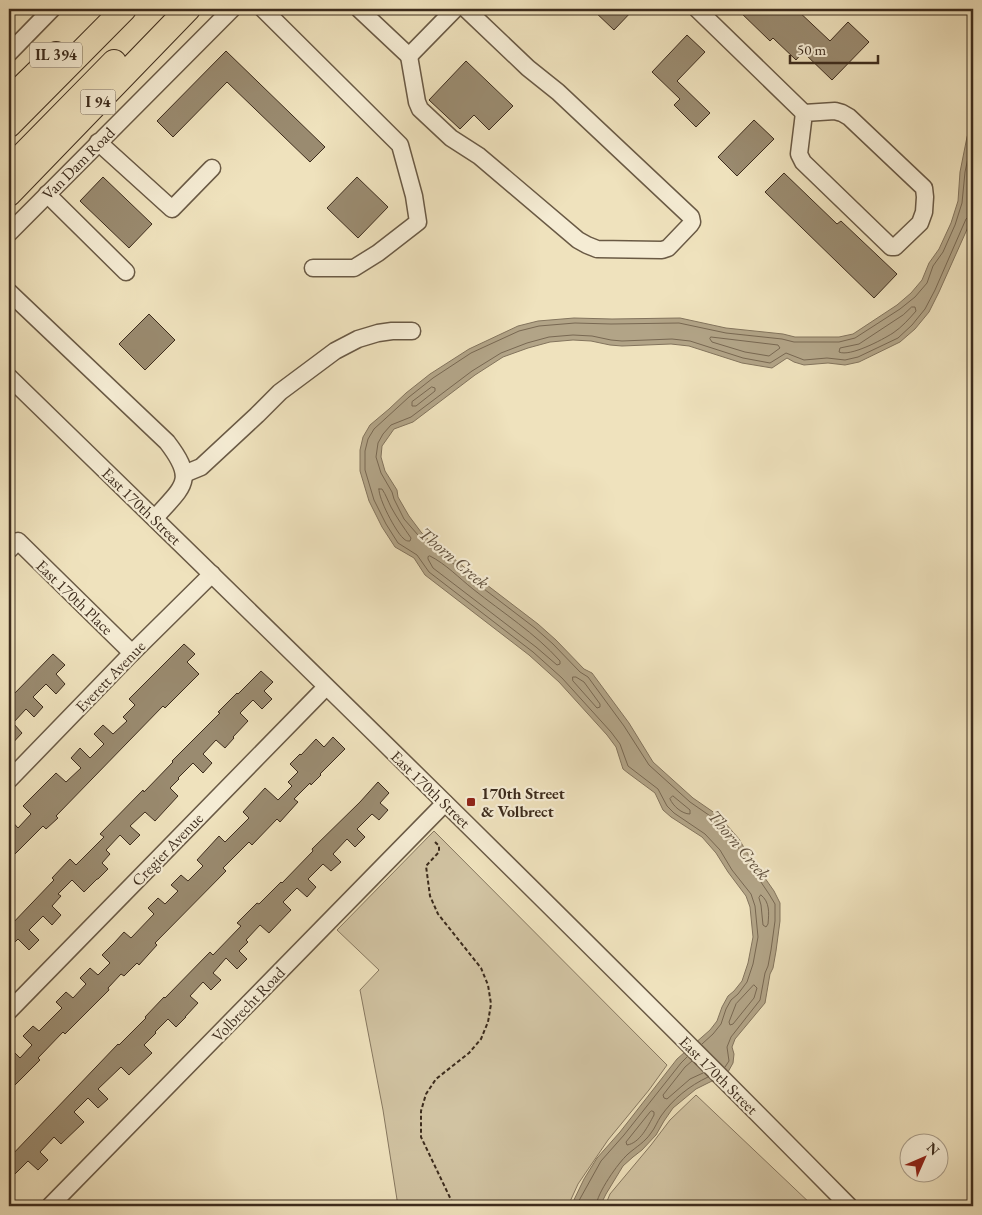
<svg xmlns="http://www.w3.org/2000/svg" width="982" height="1215" font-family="'EB Garamond',serif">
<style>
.green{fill:#d1c3a2;stroke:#877860}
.water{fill:#b2a487;stroke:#83745d}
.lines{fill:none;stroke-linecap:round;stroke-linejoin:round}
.shore{stroke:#786852;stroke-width:1}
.building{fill:#9a8b70;stroke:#3d2c1d}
.minor-casing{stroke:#6a5a45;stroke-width:19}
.highway-casing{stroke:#3d2c1d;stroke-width:26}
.path{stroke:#3d2c1d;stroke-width:2;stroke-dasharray:4 2.5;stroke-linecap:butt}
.minor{stroke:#f5ecd4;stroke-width:16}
.highway{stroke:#efe2bd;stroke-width:24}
.poi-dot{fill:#8f2418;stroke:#f5ecd4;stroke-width:2}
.labels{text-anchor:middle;stroke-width:4.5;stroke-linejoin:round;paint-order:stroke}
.shield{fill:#f5ecd4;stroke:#746654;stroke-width:1}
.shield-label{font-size:15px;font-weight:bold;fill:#3d2c1d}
.street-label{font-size:16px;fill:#3d2c1d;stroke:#f5ecd4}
.poi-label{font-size:16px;font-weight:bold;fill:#3d2c1d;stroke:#f5ecd4;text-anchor:start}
.water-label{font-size:18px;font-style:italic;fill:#60503d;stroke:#f5ecd4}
</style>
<rect width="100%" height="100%" fill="#efe2bd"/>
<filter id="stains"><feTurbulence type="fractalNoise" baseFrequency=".004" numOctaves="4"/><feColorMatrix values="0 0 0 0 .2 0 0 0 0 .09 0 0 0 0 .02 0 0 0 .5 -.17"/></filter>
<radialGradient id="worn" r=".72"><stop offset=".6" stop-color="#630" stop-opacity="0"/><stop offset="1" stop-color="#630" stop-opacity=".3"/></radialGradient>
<g class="green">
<polygon points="434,831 667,1065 649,1090 608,1140 578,1184 568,1206 398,1206 383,1110 360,990 379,970 337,930"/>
<polygon points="696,1095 813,1206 605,1206 610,1194 651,1145 670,1120"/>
</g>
<polygon class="water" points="973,117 973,216 939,292 929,312 915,329 900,342 859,362 845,365 828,363 804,365 794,362 787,358 772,368 742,363 689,346 671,344 622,346 610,345 591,341 573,340 550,342 528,348 503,357 475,375 413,422 394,429 382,446 381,457 385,471 397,490 398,497 409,516 421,532 432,543 457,561 470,572 538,624 556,640 584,669 592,673 629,723 653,762 693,798 719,816 739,839 746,851 774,891 780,903 780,921 776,951 773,968 770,974 765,1003 735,1039 732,1047 734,1054 733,1063 728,1072 716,1079 696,1089 673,1108 664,1121 656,1135 642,1150 633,1157 623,1166 606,1194 600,1206 571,1206 584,1179 597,1158 620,1132 677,1059 710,1030 717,1021 722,1007 728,996 734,991 742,981 748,963 753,937 750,907 746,896 728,872 716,853 702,837 671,817 663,810 655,793 628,773 623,769 616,747 607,735 559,682 529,655 425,575 414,558 395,547 382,527 369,501 360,471 360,450 363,437 370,425 389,409 406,393 430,374 469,349 518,326 538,321 574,318 612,319 680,318 726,328 783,334 795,337 839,337 853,334 897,305 911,293 922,280 929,263 939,249 951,223 958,201 960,172 967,137"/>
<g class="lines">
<g class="shore">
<polyline points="973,164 968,207 969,209 973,209"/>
<path d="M912 307H915L916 311C909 319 902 327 893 333 882 340 850 357 839 352L840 348 859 344 903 315Z"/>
<polygon points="711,337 778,345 780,348 769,356 745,352 712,342 710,339"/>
<polygon points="432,387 435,388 435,391 416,406 412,406 412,402"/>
<path d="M379 489H382C386 495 388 501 391 507 397 518 404 528 411 538L410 541C407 541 406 541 403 538 396 532 378 498 379 489Z"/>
<path d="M430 556C446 564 459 578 473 589 503 613 535 633 560 661V664L557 665 536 647 433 568 428 559V557Z"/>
<polygon points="573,677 576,677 584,682 600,704 600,707 597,708 573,681"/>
<path d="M673 796 690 810V814C682 814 673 806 670 799Z"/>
<path d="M761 895C770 902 769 913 768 924L766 927 763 925 761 905 759 898Z"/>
<polygon points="754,985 757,988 754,998 733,1024 730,1025 729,1022 736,1004"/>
<polyline points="702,1044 713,1034 721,1024 726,1009 731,1000 738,994 747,982 753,964 758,937 755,906 751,894 732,870 720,850 705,834 674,813 667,806 658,789 628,766 620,744 611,732 562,678 533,652 429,572 417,555 398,543 386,524 374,500 365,470 365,451 368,439 374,429 409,397 433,378 471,353 519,331 539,326 575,323 611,324 679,323 726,333 782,339 794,342 839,342 855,338 900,309 915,297 927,283 933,266 943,252 955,225 962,203 965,172 973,134"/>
<polyline points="692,1061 685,1067 663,1095 664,1098 667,1099 690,1079 703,1073"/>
<polyline points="725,1067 729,1061 727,1047 731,1037 760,1000 765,973 768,966 771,950 775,921 775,904 769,894 742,854 735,842 716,820 690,802 649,765 624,726 588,677 580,672 553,644 535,628 467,576 454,564 429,547 418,535 404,519 394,499 392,492 381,473 376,457 378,443 383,434 391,425 411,417 472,371 501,353 527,343 549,337 573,335 592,336 611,340 622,341 672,339 690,341 743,358 770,363 786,353 804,360 827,358 845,360 858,357 898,338 912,325 925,309 935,290 966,219 969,216 973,216"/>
<path d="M652 1111 654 1112V1115C648 1126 640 1143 627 1145L626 1142 650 1112Z"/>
<polyline points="576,1206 601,1161 624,1135 681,1063 687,1057"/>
<path d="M596 1206C597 1193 618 1163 628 1154 636 1147 645 1142 651 1133 655 1128 657 1122 661 1116 673 1099 689 1086 708 1077"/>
</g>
</g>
<g class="building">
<polygon points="592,9 634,9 614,30"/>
<polygon points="737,9 796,9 830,41 848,22 869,42 832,80 803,52 796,60 773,38 770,41"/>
<polygon points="687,35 705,52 677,81 710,113 696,127 674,105 680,99 652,72"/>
<polygon points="226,51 325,147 310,162 227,82 173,137 157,121"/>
<polygon points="466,61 513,106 489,130 474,115 460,129 429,100"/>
<polygon points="754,120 774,139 737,176 718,157"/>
<polygon points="784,173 837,224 841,221 897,274 874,298 765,192"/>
<polygon points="103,177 152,224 129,248 80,201"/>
<polygon points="357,177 388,207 358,238 327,208"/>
<polygon points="149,314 175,340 145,370 119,344"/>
<polygon points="184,644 195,654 187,662 199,674 165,708 163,706 56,816 58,818 46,829 43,826 9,860 9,818 18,828 31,814 23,806 56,773 66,782 81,768 71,758 80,748 90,758 104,744 94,734 103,725 113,734 127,721 123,717 135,705 129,699"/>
<polygon points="53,654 65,665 56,674 65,684 56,694 46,684 33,697 43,707 34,717 26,709 13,723 22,733 9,747 9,704 14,698 12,696"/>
<polygon points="261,671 273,682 264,691 272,699 262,709 253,700 240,713 248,721 233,737 234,738 225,748 216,740 203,754 212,763 203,773 193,763 178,778 179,779 170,788 178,796 155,821 145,812 130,826 140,835 130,845 120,835 106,850 110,854 102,863 108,869 98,879 97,879 84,892 72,880 58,894 61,896 52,906 61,915 52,925 43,916 29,930 39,940 29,950 18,939 9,948 9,927 54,880 52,878 70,859 76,865 104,837 100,834 143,790 144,792 173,762 172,761 220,713 218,712 237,693 238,694"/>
<polygon points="333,737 345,749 320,774 321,775 311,785 310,783 294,799 298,802 280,822 277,819 252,845 249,842 223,868 226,871 155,943 157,945 139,965 137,963 124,976 121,974 108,988 109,990 65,1034 63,1032 38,1058 40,1060 9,1091 9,1047 20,1058 32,1045 23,1036 33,1026 39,1031 62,1008 56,1002 66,992 73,998 86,984 80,978 90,968 98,975 110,963 102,955 115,942 124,932 131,938 154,914 148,908 158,898 165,904 178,891 171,885 181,875 188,881 203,866 197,860 219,836 225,842 249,818 243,812 265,788 278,800 292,786 288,782 298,772 290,764 300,754 301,755 316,739 324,747"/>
<polygon points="378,782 389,793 380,803 388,810 379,820 372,814 357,829 365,837 355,847 347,839 333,854 341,862 331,871 323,864 308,879 316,887 307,897 297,888 283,902 291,910 269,933 260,925 246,940 248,942 239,951 247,959 237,969 226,958 213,973 221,980 211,990 203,982 190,996 198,1003 185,1017 186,1017 176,1027 168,1019 155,1032 156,1033 144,1045 152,1053 129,1075 121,1067 98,1089 108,1099 98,1108 88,1098 74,1112 84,1122 61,1144 54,1137 40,1152 48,1160 38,1170 28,1161 9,1180 9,1158 118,1044 119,1045 146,1018 145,1017 164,997 165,998 210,952 213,955 241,926 237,923 257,903 259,904 281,882 282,883 313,851 312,849 360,802"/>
</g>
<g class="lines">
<g class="minor-casing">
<g id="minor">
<polyline points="263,9 400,145 414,196 418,222 378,253 354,268 313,268"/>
<polyline points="359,9 409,56 455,9"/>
<polyline points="697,9 804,113"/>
<polyline points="9,53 52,9"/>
<polyline points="409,56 417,102 420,109 451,138 479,156 578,240 587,245 597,249 662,250 668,248 690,225 692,222 691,217 558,92 528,68 466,9"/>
<polygon points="835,111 842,113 849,117 924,188 925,197 924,212 920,223 895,247 891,247 803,162 799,154 804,113"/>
<polyline points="98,142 172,209 212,168"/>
<polyline points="47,194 126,272"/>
<polyline points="9,233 232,9"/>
<path d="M9 292 167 442C197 481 183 486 155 518"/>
<path d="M9 377C291 651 573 926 849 1206"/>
<polyline points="184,474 201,467 257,415 280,392 335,351 358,339 378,333 392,331 412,331"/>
<polyline points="9,550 18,541 132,653"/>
<polyline points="9,780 132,653 212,574"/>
<polyline points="9,1011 326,687"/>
<polyline points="50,1206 445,803"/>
</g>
</g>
<g class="highway-casing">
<g id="highway">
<polyline points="9,100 56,54"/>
<polyline points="9,125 124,9"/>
<polyline points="9,169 114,62"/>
<polyline points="9,194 188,9"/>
</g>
</g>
<polyline class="path" points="435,842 439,846 439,852 426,866 430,896 438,914 481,968 488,985 491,1004 488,1022 481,1039 469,1053 436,1079 426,1094 421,1111 421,1137 454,1206"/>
<use href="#minor" class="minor"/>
<use href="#highway" class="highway"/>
</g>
<rect class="poi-dot" x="466" y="797" width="10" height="10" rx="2.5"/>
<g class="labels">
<g class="shield">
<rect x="30" y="42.5" width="52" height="25" rx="4"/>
<rect x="80.5" y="89.5" width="35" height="25" rx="4"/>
</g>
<g class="shield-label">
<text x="56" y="60">IL 394</text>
<text x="98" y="107">I 94</text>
</g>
<g class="street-label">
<text transform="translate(78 163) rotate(-45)" y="6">Van Dam Road</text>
<text transform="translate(142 506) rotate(44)" y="6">East 170th Street</text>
<text transform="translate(75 597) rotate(44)" y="6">East 170th Place</text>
<text transform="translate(110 676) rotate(-46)" y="6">Everett Avenue</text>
<text transform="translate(431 789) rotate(44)" y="6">East 170th Street</text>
<text transform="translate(167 849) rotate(-46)" y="6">Cregier Avenue</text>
<text transform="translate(248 1004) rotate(-46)" y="6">Volbrecht Road</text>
<text transform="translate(719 1075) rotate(45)" y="6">East 170th Street</text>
</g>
<g class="poi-label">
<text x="481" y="799">170th Street<tspan x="481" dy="18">&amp; Volbrect</tspan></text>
</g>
<g class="water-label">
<text transform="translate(454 558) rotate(40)" y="6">Thorn Creek</text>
<text transform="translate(739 845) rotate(50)" y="6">Thorn Creek</text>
</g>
</g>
<rect width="982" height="1215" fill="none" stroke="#efe2bd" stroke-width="30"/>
<rect x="10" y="10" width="962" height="1195" fill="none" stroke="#3d2c1d" stroke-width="2.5"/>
<rect x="15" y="15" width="952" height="1185" fill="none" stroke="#3d2c1d"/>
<g transform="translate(924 1158) rotate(45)"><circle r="24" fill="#f5ecd4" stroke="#ab9f8b"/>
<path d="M0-4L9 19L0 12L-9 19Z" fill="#8f2418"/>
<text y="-8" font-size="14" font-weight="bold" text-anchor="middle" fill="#3d2c1d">N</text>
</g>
<path d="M790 55v8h88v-8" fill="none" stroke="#3d2c1d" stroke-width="2.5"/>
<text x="797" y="55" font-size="15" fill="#3d2c1d" stroke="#f5ecd4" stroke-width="4" paint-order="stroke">50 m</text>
<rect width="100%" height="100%" filter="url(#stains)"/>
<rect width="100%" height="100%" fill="url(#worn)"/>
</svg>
